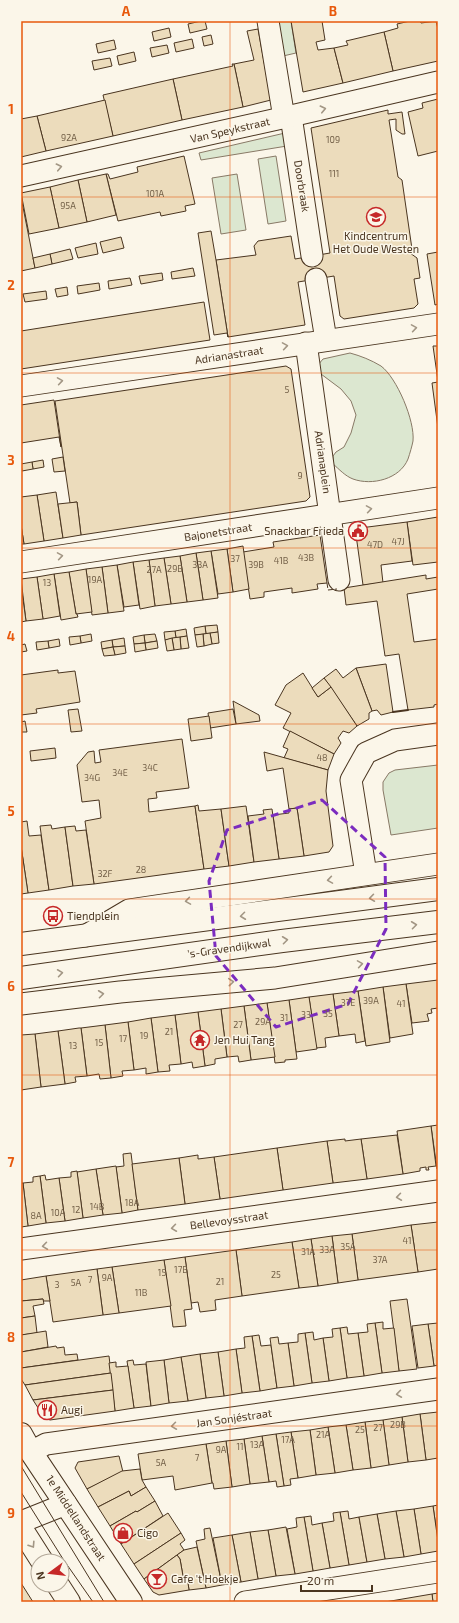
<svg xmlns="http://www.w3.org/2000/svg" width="459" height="1623" font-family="'Exo 2',sans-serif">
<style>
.green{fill:#dce7d0;stroke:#887966}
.building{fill:#ecdcbc;stroke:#4a3520}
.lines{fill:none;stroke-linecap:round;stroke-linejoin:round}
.street-casing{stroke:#4a3520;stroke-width:23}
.secondary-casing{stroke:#4a3520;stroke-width:24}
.primary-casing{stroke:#4a3520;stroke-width:24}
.street{stroke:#fbf6e9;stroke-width:21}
.secondary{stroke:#fbf6e9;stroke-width:22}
.primary{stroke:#fbf6e9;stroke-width:22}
.tram{stroke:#4a3520;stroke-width:1}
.fence{stroke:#4a3520;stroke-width:1;stroke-dasharray:5 2;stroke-linecap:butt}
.wall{stroke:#4a3520;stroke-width:2}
.oneway{stroke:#a29684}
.marked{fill:none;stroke:#7b2cbf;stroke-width:3;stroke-dasharray:8 5;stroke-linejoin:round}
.grid{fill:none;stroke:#e8590c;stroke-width:1;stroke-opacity:0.55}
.labels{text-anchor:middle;stroke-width:3;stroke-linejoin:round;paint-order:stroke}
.number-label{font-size:9px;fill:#725f47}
.street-label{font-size:11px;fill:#4a3520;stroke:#fbf6e9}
.poi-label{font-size:11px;fill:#4a3520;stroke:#fbf6e9;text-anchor:start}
.neatline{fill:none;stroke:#e8590c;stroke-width:1.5}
.grid-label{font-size:13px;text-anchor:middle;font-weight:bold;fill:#e8590c}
</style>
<rect width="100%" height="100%" fill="#fbf6e9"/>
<g class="green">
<polygon points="277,21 291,21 296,53 283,56"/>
<polygon points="285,133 287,146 201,160 199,153"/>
<polygon points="276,156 286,221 268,224 258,159"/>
<polygon points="237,174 246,230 221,234 212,178"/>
<path d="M350 353C361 356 371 360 381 366 397 378 415 421 413 441 412 446 410 453 408 459 400 479 372 486 353 479 345 476 339 469 333 464V456L336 452 344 447 351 433 356 415 351 401 341 389 321 374 318 365 323 359Z"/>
<polygon points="438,765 438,828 391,835 383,790 383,782 389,773 395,770"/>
</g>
<g class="building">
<polygon points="201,21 205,21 207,29 190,33 188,24"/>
<polygon points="291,21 322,21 325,40 316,42 318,50 334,48 343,83 303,92"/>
<polygon points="410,21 420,21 421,23 436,21 438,29 438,61 393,71 384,32 398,28 397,24"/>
<polygon points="169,28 171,37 154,41 152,32"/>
<polygon points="258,29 271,100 243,107 234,64 254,60 247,31"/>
<polygon points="384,32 393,71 343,83 334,48 348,45 346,41"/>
<polygon points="211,35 213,44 204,46 202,37"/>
<polygon points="192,39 194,48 176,52 174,43"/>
<polygon points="114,40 116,49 98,53 96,44"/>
<polygon points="167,45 169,53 152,57 150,48"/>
<polygon points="134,52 136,61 119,65 117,56"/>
<polygon points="110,58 112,66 94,70 92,61"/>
<polygon points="232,64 234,64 243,107 182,120 173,79 233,66"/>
<polygon points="173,79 182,120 113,136 103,95"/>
<polygon points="438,99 438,151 418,156 408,112 423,108 422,103"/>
<polygon points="105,100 113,136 46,151 37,116"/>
<polygon points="388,110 388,114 402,112 405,134 402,134 396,130 396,119 389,120 398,177 402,180 412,249 410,253 417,258 420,278 414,279 418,304 414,308 344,319 340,316 334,276 298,282 305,325 228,337 216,260 256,255 254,246 258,241 291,236 295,259 330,253 311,128"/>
<polygon points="37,116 46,151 21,157 21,119"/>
<polygon points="184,156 195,204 185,206 186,211 161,216 160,212 118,221 106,174 108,174 110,179 138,172 137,167"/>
<polygon points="106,174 116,215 87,222 78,180"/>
<polygon points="78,180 87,222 59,228 50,187"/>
<polygon points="50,187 59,228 29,234 21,193"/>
<polygon points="21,197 35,268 21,271"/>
<polygon points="211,231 216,260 228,337 227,333 214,335 198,233"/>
<polygon points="121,237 124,248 103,253 100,242"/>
<polygon points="96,243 98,254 78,258 75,248"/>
<polygon points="70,249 73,259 52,264 50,254"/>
<polygon points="438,252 438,304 435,305 427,254"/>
<polygon points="50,254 52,264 35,268 33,258"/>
<polygon points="193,268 195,276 172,279 171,272"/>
<polygon points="162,273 163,280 141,284 139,276"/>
<polygon points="130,278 132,285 109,289 108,281"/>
<polygon points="99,283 100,290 78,294 77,286"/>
<polygon points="67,287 68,295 57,297 55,289"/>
<polygon points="46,291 47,299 25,302 23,294"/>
<polygon points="204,302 210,340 21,369 21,331"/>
<polygon points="433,346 438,346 438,381"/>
<polygon points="286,366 291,369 310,497 306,501 81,535 77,502 70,503 55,401"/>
<polygon points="438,382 438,428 432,383"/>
<polygon points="54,400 61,447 59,437 21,443 21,405"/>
<polygon points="63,457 65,471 54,472 52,459"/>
<polygon points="43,460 44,467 33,469 32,462"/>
<polygon points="32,462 33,469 22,471 21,464"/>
<polygon points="56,492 63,538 44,541 37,495"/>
<polygon points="37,495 44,541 24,544 21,525 21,497"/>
<polygon points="77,502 81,535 63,538 58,504"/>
<polygon points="438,517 438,562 413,565 407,522"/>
<polygon points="407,522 412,561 381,565 383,583 363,585 356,535 360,528"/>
<polygon points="21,525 24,544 21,544"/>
<polygon points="320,535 327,583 317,584 318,589 292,593 292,588 264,592 264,597 250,599 243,552 274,547 273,542"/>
<polygon points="243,546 249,589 233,592 227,549"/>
<polygon points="227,549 233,592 218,594 211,551"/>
<polygon points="211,551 218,598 203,600 196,553"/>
<polygon points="196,553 203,600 187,602 180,556"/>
<polygon points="180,556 187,602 171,604 164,558"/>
<polygon points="164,558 171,604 155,606 149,560"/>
<polygon points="149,560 155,606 140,609 133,562"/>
<polygon points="133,562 139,605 124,607 117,565"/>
<polygon points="117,565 124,611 108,613 102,567"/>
<polygon points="102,567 108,613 92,615 86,569"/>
<polygon points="86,569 92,612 76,614 69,572"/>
<polygon points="69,572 76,614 77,614 78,617 61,620 54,574"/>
<polygon points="54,574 60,616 43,619 37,577"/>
<polygon points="426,575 426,579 438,577 438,589 407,594 414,642 438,639 438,704 434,705 434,707 408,710 399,654 385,656 377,601 346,605 344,588"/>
<polygon points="37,577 43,619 26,621 21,579"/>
<polygon points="21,585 26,621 21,622"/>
<polygon points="217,625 218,632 206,634 205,626"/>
<polygon points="205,626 206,634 195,635 194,628"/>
<polygon points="186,629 187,636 176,638 175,631"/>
<polygon points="175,631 176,638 165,640 164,632"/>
<polygon points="218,632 219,643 212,644 210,633"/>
<polygon points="210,633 212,644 204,646 203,634"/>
<polygon points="91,634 92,641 81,643 80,636"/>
<polygon points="155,634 157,641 145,643 144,635"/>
<polygon points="203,634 204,646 197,647 195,635"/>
<polygon points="144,635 145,643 134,644 133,637"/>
<polygon points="80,636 81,643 70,645 69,637"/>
<polygon points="187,636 189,648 181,649 180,637"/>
<polygon points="180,637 181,649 174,650 172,638"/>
<polygon points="124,638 125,646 113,647 112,640"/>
<polygon points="172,638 174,650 167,651 165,640"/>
<polygon points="59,639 60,646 49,648 48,641"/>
<polygon points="112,640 113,647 102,649 101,642"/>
<polygon points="48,641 49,648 37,650 36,642"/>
<polygon points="157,641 158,648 146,650 145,643"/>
<polygon points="145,643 146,650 135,652 134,644"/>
<polygon points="25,644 27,651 21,652 21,645"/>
<polygon points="125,646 126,653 115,655 113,647"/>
<polygon points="113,647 115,655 104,656 102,649"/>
<polygon points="386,664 393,712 381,715 377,710 372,711 356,668"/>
<polygon points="356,668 372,711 369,713 369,719 357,726 324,678 336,669 343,678"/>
<polygon points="58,670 58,673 75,671 80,702 36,709 37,713 21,715 21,675"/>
<polygon points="303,673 318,697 331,687 357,726 349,733 343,731 338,738 341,743 334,754 283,728 291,713 275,705 286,685"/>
<polygon points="324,678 331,687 318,697 312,688"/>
<polygon points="233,701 259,715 260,721 236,724"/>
<polygon points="78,709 82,731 71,732 68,710"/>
<polygon points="233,709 236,724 210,728 208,713"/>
<polygon points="209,716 212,738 191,741 188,719"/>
<polygon points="25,721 27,732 21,732 21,722"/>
<polygon points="290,731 334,754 328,770 284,758 288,749 283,747"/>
<polygon points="182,739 189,788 156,792 157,798 148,799 149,812 195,806 204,869 94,884 85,821 101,818 99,800 82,802 77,765 88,752 94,751 95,763 101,762 99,750"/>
<polygon points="55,748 56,758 31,761 30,751"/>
<polygon points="264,752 328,770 326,791 333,846 329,852 304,856 297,808 289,809 283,768 267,771"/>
<polygon points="198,805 199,811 221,809 229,866 204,869 195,806"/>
<polygon points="246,806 254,862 229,866 221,809"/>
<polygon points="297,808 304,856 279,859 273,815 289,813 289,809"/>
<polygon points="272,809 279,859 254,862 248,816 264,814 263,810"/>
<polygon points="27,821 29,836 41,835 49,890 28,893 21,846 21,822"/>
<polygon points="51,825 52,829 65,827 73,886 49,890 40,826"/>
<polygon points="75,826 76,831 86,830 94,884 73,886 65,827"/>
<polygon points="21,846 28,893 21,894"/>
<polygon points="438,980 438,1008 431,1009 432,1013 427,1014 429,1021 412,1023 406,984"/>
<polygon points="406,984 413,1034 390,1038 383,987"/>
<polygon points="383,987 390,1042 366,1046 358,991"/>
<polygon points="358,991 365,1041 356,1043 355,1034 339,1036 333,994"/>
<polygon points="333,994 339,1036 325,1038 326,1047 316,1048 309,997"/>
<polygon points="309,997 317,1049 296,1052 289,1000"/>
<polygon points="289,1000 297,1059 285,1060 285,1062 275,1063 267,1003"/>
<polygon points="267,1003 275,1057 251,1060 244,1006"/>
<polygon points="244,1006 251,1060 239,1062 238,1056 227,1057 221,1009"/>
<polygon points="221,1009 227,1057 215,1059 215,1064 205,1066 198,1012"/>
<polygon points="198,1012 205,1066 193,1068 192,1062 181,1064 175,1015"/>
<polygon points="175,1015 181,1064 169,1065 170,1071 158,1072 151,1018"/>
<polygon points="151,1018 158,1072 146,1074 146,1068 134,1070 128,1022"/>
<polygon points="128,1022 134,1070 122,1071 123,1076 111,1078 105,1025"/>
<polygon points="105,1025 111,1078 100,1079 99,1074 87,1076 81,1028"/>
<polygon points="79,1028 81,1028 87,1076 75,1077 76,1082 65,1084 58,1031"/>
<polygon points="58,1031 65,1084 41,1087 35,1034"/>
<polygon points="35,1034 41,1087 21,1090 21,1035"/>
<polygon points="438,1125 438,1169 437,1169 431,1126"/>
<polygon points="431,1126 436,1166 428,1167 429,1170 426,1170 426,1167 420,1168 420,1171 403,1174 397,1131"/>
<polygon points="397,1135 403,1174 367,1179 361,1139"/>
<polygon points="345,1139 345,1141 361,1139 367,1179 333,1183 327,1141"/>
<polygon points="327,1141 333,1183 283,1190 277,1148"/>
<polygon points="277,1148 283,1190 220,1199 214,1157"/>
<polygon points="131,1153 138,1210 122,1213 116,1167 124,1166 123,1154"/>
<polygon points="198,1155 198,1159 214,1157 220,1199 185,1204 179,1158"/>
<polygon points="179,1158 185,1204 138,1210 132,1164"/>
<polygon points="116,1166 122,1213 103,1215 96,1169"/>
<polygon points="96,1169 103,1215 83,1218 77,1172"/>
<polygon points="77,1171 83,1218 65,1221 59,1178 71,1177 71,1172"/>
<polygon points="45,1175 46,1180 59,1178 65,1221 46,1223 40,1176"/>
<polygon points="40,1176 46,1223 28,1226 23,1183 33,1182 33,1177"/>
<polygon points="21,1183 23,1183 28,1226 21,1227"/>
<polygon points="438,1222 438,1269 418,1272 411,1225"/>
<polygon points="411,1225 418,1272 358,1280 352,1234"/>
<polygon points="352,1234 358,1280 338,1283 332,1236"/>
<polygon points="332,1236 338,1283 318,1286 311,1239"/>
<polygon points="311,1239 318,1286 299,1288 292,1242"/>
<polygon points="292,1242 299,1288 242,1296 236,1250"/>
<polygon points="236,1250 242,1296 215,1300 216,1310 200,1312 198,1302 191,1303 185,1257"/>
<polygon points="185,1257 192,1309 184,1310 186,1326 173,1327 164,1260"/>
<polygon points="164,1260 171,1306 119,1313 112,1267"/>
<polygon points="112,1267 119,1313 103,1315 97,1269"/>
<polygon points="97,1269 103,1315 53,1322 46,1276"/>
<polygon points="46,1276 50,1301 43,1301 43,1299 21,1301 21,1280"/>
<polygon points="43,1299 44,1304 33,1306 35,1316 21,1318 21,1301"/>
<polygon points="407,1299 417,1369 399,1371 390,1301"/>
<polygon points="35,1316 37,1333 21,1335 21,1318"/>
<polygon points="383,1322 383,1329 394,1328 399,1371 382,1373 375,1323"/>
<polygon points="375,1323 382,1373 364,1376 358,1333 368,1332 367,1324"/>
<polygon points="438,1323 438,1365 434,1366 428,1324"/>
<polygon points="428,1324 434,1366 418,1368 412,1326"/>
<polygon points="347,1327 348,1334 358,1333 364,1376 347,1378 340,1328"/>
<polygon points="340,1328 347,1378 329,1381 323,1338 333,1337 332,1329"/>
<polygon points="46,1331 48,1347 21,1352 21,1335"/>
<polygon points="313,1332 314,1340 323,1338 329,1381 312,1383 305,1333"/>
<polygon points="305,1333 312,1383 294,1386 288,1343 298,1342 298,1334"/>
<polygon points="259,1335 261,1346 271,1345 277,1388 260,1391 252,1336"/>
<polygon points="252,1336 260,1391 242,1393 236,1349 245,1348 244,1337"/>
<polygon points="278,1337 279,1344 288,1343 294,1386 277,1388 270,1338"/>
<polygon points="56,1346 57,1348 64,1347 65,1355 77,1354 78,1360 21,1368 21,1352"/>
<polygon points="236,1349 242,1393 224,1396 218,1352"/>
<polygon points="218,1352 224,1396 206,1398 200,1354"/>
<polygon points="200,1354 206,1398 188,1401 181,1357"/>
<polygon points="109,1356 111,1373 25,1385 21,1379 21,1368"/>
<polygon points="181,1357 188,1401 169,1403 164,1360"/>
<polygon points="133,1360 134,1365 146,1364 151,1406 134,1408 127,1361"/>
<polygon points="164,1360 169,1403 151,1406 146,1362"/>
<polygon points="116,1362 116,1367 128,1366 134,1408 115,1411 109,1363"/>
<polygon points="111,1373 113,1390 33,1400 25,1385"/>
<polygon points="113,1390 115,1411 50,1420 44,1417 33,1400"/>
<polygon points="438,1412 438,1458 426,1460 420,1414"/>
<polygon points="420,1414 426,1460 408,1462 402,1417"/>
<polygon points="402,1417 408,1462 389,1465 383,1420"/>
<polygon points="383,1420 389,1465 371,1468 365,1422"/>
<polygon points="365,1422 371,1468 353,1470 346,1425"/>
<polygon points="346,1425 353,1470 335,1473 328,1427"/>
<polygon points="328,1427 335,1473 316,1475 310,1430"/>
<polygon points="310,1430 316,1475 298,1478 291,1432"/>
<polygon points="291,1432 298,1478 290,1479 291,1485 284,1486 276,1434"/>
<polygon points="276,1434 284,1486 277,1487 276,1481 269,1482 262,1436"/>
<polygon points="262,1436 269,1482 250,1484 244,1439"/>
<polygon points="244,1439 250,1484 232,1487 226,1441"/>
<polygon points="226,1441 232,1487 214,1489 213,1483 212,1483 206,1444"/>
<polygon points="206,1444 212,1483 175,1490 173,1476 142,1480 138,1454"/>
<polygon points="119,1456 123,1472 87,1489 75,1468 78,1462"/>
<polygon points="140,1469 142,1480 146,1487 131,1496 129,1491 98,1507 87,1489 122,1471"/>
<polygon points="146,1487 155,1501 137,1512 136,1511 110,1526 98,1507 129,1491 131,1496"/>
<polygon points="155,1501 163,1516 121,1544 110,1526 136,1511 137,1512"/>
<polygon points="438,1505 438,1541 433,1506"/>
<polygon points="433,1506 438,1541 438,1551 421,1554 414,1509"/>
<polygon points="414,1509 421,1554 404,1557 396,1511"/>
<polygon points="348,1511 349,1519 359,1517 367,1562 349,1565 340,1512"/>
<polygon points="396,1511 404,1557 385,1559 377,1514"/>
<polygon points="340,1512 349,1565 330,1568 322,1523 334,1521 333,1513"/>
<polygon points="168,1513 181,1533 134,1564 121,1544"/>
<polygon points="377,1514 385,1559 367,1562 359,1517"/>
<polygon points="311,1516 312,1525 322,1523 330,1568 313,1571 304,1517"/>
<polygon points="304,1517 313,1571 295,1574 287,1529 297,1527 296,1518"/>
<polygon points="286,1527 295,1574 276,1576 268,1530"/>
<polygon points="210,1528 222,1585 206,1588 196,1541 205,1539 204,1529"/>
<polygon points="268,1530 276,1576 258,1579 250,1532"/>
<polygon points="250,1532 258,1579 241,1582 232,1535"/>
<polygon points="181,1533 185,1540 180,1544 184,1550 144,1579 134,1564"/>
<polygon points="232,1535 241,1582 222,1585 213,1538"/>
<polygon points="197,1547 206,1588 189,1590 187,1576 183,1576 180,1559 177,1555 184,1550"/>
<polygon points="177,1555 180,1559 183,1576 187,1576 189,1590 159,1595 153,1592 144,1579"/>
<polygon points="21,1583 33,1602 21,1602"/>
<polygon points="438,1593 438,1602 433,1602 432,1594"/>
<polygon points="432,1594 433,1602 385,1602"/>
</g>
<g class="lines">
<g class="street-casing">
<g id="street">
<polyline points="268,21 284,118"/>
<polyline points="291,116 312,256"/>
<polyline points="21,176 291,116 438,82"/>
<polyline points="316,279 326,340"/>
<polyline points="306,343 339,580"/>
<polyline points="21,386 438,324"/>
<polyline points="21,562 438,498"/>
<polyline points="366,874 351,780 366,753 395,740 438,734"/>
<polyline points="85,936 129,910 438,864"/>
<polyline points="21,1004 120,992 275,978 438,952"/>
<polyline points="21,1249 438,1191"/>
<polyline points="31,1452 46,1444 438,1389"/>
<polyline points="21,1522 66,1504"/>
<polyline points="245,1602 438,1572"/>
</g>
</g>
<g class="secondary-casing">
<g id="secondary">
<polyline points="21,1434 31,1452 131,1602"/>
<polyline points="21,1528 42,1561"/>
<polyline points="58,1585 69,1602"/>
</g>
</g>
<g class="primary-casing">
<g id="primary">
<polyline points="21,944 438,889"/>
<polyline points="21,978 282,941 438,922"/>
</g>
</g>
<use href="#street" class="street"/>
<use href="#secondary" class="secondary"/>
<use href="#primary" class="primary"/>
<g class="tram">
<polyline points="21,1466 104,1602"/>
<polyline points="21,1492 63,1559 93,1602"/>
</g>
<polyline class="fence" points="327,583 328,590 337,589"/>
<polyline class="wall" points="393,712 408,710"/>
</g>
<defs><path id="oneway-chevron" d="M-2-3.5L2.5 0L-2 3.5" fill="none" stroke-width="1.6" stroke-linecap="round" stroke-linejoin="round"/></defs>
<g class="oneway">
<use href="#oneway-chevron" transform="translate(323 109) rotate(-13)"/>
<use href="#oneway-chevron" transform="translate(59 167) rotate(-12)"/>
<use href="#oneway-chevron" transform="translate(414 328) rotate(-9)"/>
<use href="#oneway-chevron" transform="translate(285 346) rotate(-9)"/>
<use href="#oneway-chevron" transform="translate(60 381) rotate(-9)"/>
<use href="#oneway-chevron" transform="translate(369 509) rotate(-9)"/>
<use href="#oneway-chevron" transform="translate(60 556) rotate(-9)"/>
<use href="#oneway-chevron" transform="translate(330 880) rotate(171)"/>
<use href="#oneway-chevron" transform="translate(372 898) rotate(172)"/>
<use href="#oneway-chevron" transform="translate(188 901) rotate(171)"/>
<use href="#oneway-chevron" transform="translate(243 916) rotate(173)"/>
<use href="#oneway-chevron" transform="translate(414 925) rotate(-7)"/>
<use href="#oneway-chevron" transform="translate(285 940) rotate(-7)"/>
<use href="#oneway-chevron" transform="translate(360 964) rotate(-9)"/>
<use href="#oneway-chevron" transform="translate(60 973) rotate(-8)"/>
<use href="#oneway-chevron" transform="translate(231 982) rotate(-5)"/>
<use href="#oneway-chevron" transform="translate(101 994) rotate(-7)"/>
<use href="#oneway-chevron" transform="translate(399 1197) rotate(172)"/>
<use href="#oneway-chevron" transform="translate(174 1228) rotate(172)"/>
<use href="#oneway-chevron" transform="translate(45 1246) rotate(172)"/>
<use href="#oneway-chevron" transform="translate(399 1394) rotate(172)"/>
<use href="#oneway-chevron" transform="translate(174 1426) rotate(172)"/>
<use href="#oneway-chevron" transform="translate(32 1545) rotate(57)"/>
</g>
<path class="marked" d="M322 800 385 857 386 929 348 1004 276 1027 216 956 209 881 227 830Z"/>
<path class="grid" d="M230 21V1602M21 197H438M21 373H438M21 548H438M21 724H438M21 899H438M21 1075H438M21 1250H438M21 1426H438"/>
<defs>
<g id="school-ring" transform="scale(1)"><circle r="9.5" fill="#fbf6e9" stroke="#c62828" stroke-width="1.5"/><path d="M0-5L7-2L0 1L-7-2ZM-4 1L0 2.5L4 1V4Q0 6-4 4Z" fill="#c62828"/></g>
<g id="civic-ring" transform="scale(1)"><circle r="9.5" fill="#fbf6e9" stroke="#c62828" stroke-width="1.5"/><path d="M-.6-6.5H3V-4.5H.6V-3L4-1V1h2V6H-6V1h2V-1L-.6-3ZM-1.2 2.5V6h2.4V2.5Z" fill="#c62828"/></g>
<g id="bus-ring" transform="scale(1)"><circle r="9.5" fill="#fbf6e9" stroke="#c62828" stroke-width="1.5"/><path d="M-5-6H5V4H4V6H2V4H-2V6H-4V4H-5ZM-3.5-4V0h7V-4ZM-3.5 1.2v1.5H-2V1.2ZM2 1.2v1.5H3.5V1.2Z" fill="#c62828"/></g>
<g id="temple-ring" transform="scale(1)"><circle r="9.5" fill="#fbf6e9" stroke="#c62828" stroke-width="1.5"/><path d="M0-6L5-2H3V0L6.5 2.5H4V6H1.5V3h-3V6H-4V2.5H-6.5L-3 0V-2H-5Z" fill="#c62828"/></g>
<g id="restaurant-ring" transform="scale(1)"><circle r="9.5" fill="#fbf6e9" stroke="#c62828" stroke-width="1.5"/><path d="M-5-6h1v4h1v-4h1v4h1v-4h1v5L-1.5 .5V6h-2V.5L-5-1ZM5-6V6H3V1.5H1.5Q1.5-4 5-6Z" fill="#c62828"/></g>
<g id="shop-ring" transform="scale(1)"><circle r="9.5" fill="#fbf6e9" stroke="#c62828" stroke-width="1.5"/><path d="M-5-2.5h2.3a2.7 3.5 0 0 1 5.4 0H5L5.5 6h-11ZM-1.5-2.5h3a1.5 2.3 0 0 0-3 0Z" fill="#c62828"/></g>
<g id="bar-ring" transform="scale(1)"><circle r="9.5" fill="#fbf6e9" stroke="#c62828" stroke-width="1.5"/><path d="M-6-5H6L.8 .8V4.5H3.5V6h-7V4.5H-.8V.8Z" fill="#c62828"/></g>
</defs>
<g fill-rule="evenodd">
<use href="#school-ring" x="376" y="217"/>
<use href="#civic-ring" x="358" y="531"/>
<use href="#bus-ring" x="53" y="916"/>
<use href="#temple-ring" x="200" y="1040"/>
<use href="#restaurant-ring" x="47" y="1410"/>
<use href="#shop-ring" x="123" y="1533"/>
<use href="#bar-ring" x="157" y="1579"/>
</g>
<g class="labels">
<g class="number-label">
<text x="69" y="141">92A</text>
<text x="333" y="143">109</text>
<text x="334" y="177">111</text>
<text x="155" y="197">101A</text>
<text x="68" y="209">95A</text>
<text x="287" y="393">5</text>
<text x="300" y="479">9</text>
<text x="398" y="545">47J</text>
<text x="375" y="548">47D</text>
<text x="306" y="561">43B</text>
<text x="235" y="562">37</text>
<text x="281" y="564">41B</text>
<text x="200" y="568">33A</text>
<text x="256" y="568">39B</text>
<text x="175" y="572">29B</text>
<text x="154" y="573">27A</text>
<text x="95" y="583">19A</text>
<text x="47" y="586">13</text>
<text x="322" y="761">48</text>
<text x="150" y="771">34C</text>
<text x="120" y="776">34E</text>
<text x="92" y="781">34G</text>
<text x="141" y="873">28</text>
<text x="105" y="877">32F</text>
<text x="371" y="1004">39A</text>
<text x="348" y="1006">37E</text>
<text x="401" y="1007">41</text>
<text x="328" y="1017">35</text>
<text x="306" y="1018">33</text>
<text x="284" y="1021">31</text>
<text x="263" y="1025">29A</text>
<text x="238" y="1028">27</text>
<text x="169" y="1035">21</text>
<text x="144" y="1039">19</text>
<text x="123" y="1042">17</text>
<text x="99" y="1046">15</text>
<text x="73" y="1049">13</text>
<text x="132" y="1206">18A</text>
<text x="97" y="1210">14B</text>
<text x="76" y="1213">12</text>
<text x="58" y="1216">10A</text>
<text x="36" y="1219">8A</text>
<text x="407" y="1244">41</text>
<text x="348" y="1250">35A</text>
<text x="327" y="1253">33A</text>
<text x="308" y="1255">31A</text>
<text x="380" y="1263">37A</text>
<text x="181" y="1273">17B</text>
<text x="162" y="1276">15</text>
<text x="276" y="1278">25</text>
<text x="107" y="1281">9A</text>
<text x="90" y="1283">7</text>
<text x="220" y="1285">21</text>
<text x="76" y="1286">5A</text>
<text x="57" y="1288">3</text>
<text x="141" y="1296">11B</text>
<text x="398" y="1428">29B</text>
<text x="378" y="1431">27</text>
<text x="360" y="1433">25</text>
<text x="323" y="1438">21A</text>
<text x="288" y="1443">17A</text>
<text x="257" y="1448">13A</text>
<text x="240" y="1450">11</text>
<text x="221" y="1453">9A</text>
<text x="197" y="1461">7</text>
<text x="161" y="1466">5A</text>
</g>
<g class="street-label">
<text transform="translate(230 130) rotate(-13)" y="4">Van Speykstraat</text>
<text transform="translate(302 186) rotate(81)" y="4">Doorbraak</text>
<text transform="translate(229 355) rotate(-9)" y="4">Adrianastraat</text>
<text transform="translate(323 462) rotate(82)" y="4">Adrianaplein</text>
<text transform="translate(218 532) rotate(-9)" y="4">Bajonetstraat</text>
<text transform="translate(229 948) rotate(-8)" y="4">'s-Gravendijkwal</text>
<text transform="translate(229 1220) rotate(-8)" y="4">Bellevoysstraat</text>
<text transform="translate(234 1418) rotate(-8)" y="4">Jan Sonjéstraat</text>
<text transform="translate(76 1518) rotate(57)" y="4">1e Middellandstraat</text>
</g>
<g class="poi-label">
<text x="376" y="240" text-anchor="middle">Kindcentrum<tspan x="376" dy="13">Het Oude Westen</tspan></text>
<text x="344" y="535" text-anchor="end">Snackbar Frieda</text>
<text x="67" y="920">Tiendplein</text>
<text x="214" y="1044">Jen Hui Tang</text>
<text x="61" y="1414">Augi</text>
<text x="137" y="1537">Cigo</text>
<text x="171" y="1583">Cafe 't Hoekje</text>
</g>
</g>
<rect width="459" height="1623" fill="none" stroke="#fbf6e9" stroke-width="44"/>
<g transform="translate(50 1573) rotate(255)"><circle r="19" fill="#fbf6e9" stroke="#b4a999"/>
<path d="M0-3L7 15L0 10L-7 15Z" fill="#c62828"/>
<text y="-6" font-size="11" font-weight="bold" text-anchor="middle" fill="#4a3520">N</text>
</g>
<path d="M301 1585v6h71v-6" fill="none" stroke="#4a3520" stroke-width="2"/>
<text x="307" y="1585" font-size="12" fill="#4a3520" stroke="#fbf6e9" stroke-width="3" paint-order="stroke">20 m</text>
<rect x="22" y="22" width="415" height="1579" class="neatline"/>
<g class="grid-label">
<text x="126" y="16">A</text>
<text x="333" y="16">B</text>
<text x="11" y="114">1</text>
<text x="11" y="290">2</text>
<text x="11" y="465">3</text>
<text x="11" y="641">4</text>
<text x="11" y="816">5</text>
<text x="11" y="991">6</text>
<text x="11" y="1167">7</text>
<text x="11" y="1342">8</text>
<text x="11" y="1518">9</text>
</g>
</svg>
